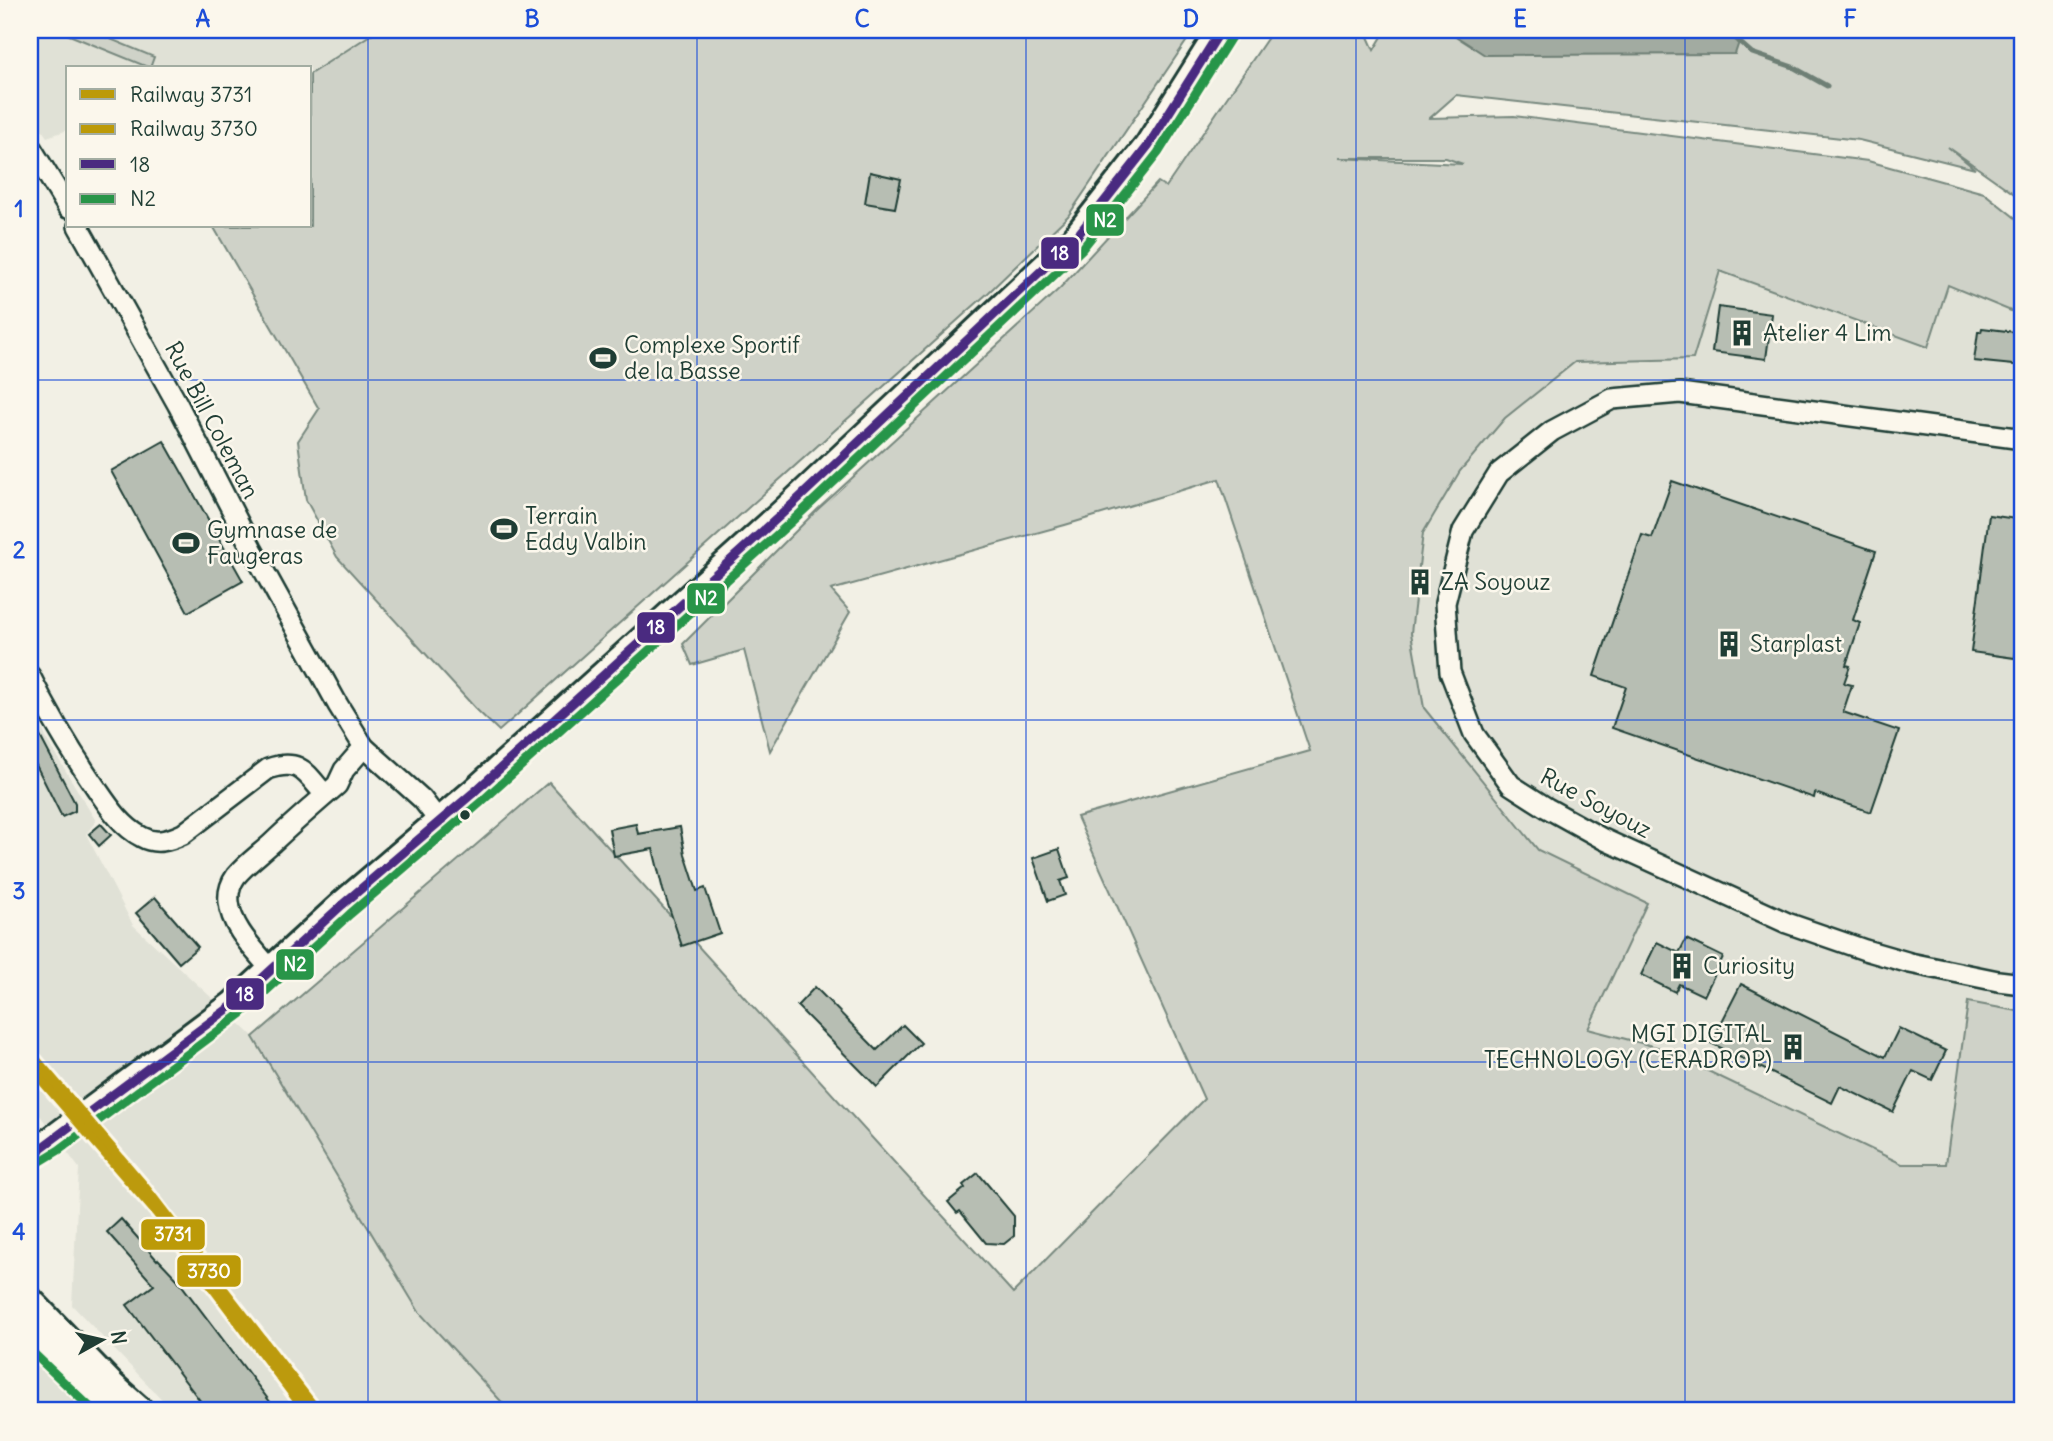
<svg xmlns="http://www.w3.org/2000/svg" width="2053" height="1441" font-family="Delius,sans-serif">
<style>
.built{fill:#e0e1d6}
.green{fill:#cfd2c8;stroke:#77887e;stroke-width:2;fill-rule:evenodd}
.water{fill:#a2aba1;stroke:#6e7f75;stroke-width:2}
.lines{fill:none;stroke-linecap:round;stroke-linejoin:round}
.stream{stroke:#6e7f75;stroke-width:5}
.building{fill:#b7beb3;stroke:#1f3d34;stroke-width:2}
.minor-casing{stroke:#1f3d34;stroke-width:24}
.secondary-casing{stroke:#1f3d34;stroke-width:32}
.minor{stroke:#fbf7ec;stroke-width:19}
.secondary{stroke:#fbf7ec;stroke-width:26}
.bus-1-casing{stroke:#fbf7ec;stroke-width:14}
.bus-2-casing{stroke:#fbf7ec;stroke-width:14}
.bus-1{stroke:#4a2a80;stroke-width:9}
.bus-2{stroke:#289548;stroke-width:9}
.rail-1-casing{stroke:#fbf7ec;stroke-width:16}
.rail-2-casing{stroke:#fbf7ec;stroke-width:16}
.rail-1{stroke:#bc9a08;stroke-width:10}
.rail-2{stroke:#bc9a08;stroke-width:10}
.grid{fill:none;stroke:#1d4ed8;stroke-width:2;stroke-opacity:0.55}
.bus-dot{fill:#1f3d34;stroke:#fbf7ec;stroke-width:2.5}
.labels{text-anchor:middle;stroke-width:5;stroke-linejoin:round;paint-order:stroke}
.poi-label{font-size:23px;fill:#1f3d34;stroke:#fbf7ec;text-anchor:start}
.street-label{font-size:23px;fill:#1f3d34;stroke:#fbf7ec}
.line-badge{stroke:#fbf7ec;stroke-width:2.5}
.badge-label{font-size:19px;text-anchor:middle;font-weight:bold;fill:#fff}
.neatline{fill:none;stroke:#1d4ed8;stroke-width:2.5}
.grid-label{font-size:23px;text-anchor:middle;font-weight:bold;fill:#1d4ed8}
</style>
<rect width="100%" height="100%" fill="#f2f0e5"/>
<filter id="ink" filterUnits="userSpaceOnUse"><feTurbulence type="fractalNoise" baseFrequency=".0143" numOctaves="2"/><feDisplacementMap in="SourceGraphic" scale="14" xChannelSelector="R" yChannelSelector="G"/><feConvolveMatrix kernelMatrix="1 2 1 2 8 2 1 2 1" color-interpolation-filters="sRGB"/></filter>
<g filter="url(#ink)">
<g class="built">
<polygon points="30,30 378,30 310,74 310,68 68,68 68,130 47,137 30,113"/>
<polygon points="1720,271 1927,347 1948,285 2023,316 2023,1163 1903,1164 1660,1048 1588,1029 1646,903 1538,850 1423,708 1411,633 1423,533 1460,471 1505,418 1575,362 1693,359"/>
<polygon points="30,699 47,740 96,821 86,834 133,925 253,1036 419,1312 510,1411 173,1411 72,1305 79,1168 30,1102"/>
<polygon points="30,1358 85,1411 86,1411 30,1411"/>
</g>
<g class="green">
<polygon points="57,30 105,30 103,36 154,57 150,68"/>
<polygon points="378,30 1194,30 1068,216 988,293 499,731 476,709 337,557 306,500 298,441 319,409 213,226 310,226 310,74"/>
<path d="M1273 30H1365L1374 50 1386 30H2023V200L1948 147 1975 169 1859 140 1456 95 1430 118 1514 116 1868 161 1984 193 2023 224V316L1948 285 1928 347 1720 271 1693 359 1575 362 1505 418 1460 471 1423 533 1411 633 1424 708 1538 850 1647 903 1588 1029 1660 1048 1902 1164H1946L1968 1002 2023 1012V1411H510L419 1312 253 1037 549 782 1013 1293 1204 1099 1077 817 1310 751 1219 479 1065 525 831 590 850 612 770 751 744 650 692 665 683 644 817 510 1060 288 1158 182 1166 187ZM1338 158H1446L1463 164H1462Z"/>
</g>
<polygon class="water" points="1452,30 1743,30 1735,54 1485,55 1451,33"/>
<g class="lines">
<polyline class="stream" points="1735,38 1752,53 1793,67 1827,86"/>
</g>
<g class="building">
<polygon points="870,172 901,179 895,208 865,203"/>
<polygon points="1718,307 1772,314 1766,359 1712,352"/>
<polygon points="1982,328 2023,333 2023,366 1974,361 1978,332 1981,332"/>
<polygon points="164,441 243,581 188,612 111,471"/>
<polygon points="1672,481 1876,551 1853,620 1860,623 1846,665 1850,666 1844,683 1852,685 1843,712 1899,731 1871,812 1815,793 1814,798 1612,728 1626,687 1594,676 1642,535 1652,538"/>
<polygon points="1989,515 2023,520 2023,623 2020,622 2015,658 1971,652"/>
<polygon points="30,717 75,803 75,811 62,817 30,753"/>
<polygon points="101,824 111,835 99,846 89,834"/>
<polygon points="636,824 638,834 680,827 685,854 697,891 705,888 720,933 682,946 663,890 653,849 614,856 609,829"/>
<polygon points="1059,849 1069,878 1060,881 1065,895 1048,901 1033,858"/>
<polygon points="155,897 198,947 179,963 136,913"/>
<polygon points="1686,939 1723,957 1704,996 1679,984 1675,992 1641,975 1657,942 1679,953"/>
<polygon points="1741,984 1885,1057 1899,1028 1946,1051 1932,1080 1913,1071 1893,1112 1840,1086 1832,1103 1711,1043"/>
<polygon points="815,987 877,1050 903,1025 921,1043 877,1087 797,1006"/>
<polygon points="978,1173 1014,1216 1014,1236 1004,1244 986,1243 960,1211 957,1213 948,1202 965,1188 963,1185"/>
<polygon points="121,1219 157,1260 158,1259 177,1279 277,1411 208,1411 127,1305 154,1285 107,1232"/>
</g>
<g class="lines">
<g class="minor-casing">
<g id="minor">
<polyline points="30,146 68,208"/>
<polyline points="78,226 178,405 252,549 338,705 364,747 422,799 439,821"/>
<polyline points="2023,439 1680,393 1612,399 1552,431 1499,473 1463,531 1445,603 1450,672 1474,734 1511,785 1547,808 1603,839 1787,923 1865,950 1910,963 1998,981 2023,984"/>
<path d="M30 676C48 713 69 748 92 782 106 802 120 826 142 837 156 845 170 840 183 834L268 769C300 758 305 772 325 795"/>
<path d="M271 970C256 951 231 928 229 902 228 893 231 883 236 876 246 864 260 854 272 843 293 823 315 804 337 785L344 770 364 747"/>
</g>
</g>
<g class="secondary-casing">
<g id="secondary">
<polyline points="30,1153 52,1140 233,1005 342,905 473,793 783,513 1074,240 1148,146 1221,30"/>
<polyline points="30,1301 112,1386 140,1411"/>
<polyline points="30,1333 112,1411"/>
</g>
</g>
<use href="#minor" class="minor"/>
<use href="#secondary" class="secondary"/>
<g class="bus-1-casing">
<polyline id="bus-1" points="30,1165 41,1148 233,1005 342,905 473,793 783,513 1074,240 1148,146 1221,30"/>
</g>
<g class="bus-2-casing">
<g id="bus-2">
<polyline points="36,1164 59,1150 241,1014 350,914 481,802 791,522 1082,249 1158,153 1231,37"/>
<polyline points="30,1350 94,1411"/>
</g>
</g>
<use href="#bus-1" class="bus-1"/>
<use href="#bus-2" class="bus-2"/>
<g class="rail-1-casing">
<polyline id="rail-1" points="30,1066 157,1213 306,1411"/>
</g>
<g class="rail-2-casing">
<polyline id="rail-2" points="30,1053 142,1184 317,1411"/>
</g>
<use href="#rail-1" class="rail-1"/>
<use href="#rail-2" class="rail-2"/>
</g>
</g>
<path class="grid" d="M368 30V1411M697 30V1411M1026 30V1411M1356 30V1411M1685 30V1411M30 380H2023M30 720H2023M30 1062H2023"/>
<defs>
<g id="building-bare" transform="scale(2.1)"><path d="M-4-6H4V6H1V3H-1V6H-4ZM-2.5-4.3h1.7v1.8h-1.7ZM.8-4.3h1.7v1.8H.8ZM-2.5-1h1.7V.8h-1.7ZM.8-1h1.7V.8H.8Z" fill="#1f3d34" stroke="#fbf7ec" stroke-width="2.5" paint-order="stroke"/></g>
<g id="stadium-bare" transform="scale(2.1)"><path d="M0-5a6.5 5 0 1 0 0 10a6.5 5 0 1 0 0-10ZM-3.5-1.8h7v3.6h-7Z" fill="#1f3d34" stroke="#fbf7ec" stroke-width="2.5" paint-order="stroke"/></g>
</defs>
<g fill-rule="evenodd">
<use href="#building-bare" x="1742" y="333"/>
<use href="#stadium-bare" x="603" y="358"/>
<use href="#stadium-bare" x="504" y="529"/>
<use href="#stadium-bare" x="186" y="543"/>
<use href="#building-bare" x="1420" y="582"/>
<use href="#building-bare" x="1729" y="644"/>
<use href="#building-bare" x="1682" y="966"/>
<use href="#building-bare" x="1793" y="1047"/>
</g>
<circle class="bus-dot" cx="465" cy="815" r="6"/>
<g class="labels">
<g class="poi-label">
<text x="1763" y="341">Atelier 4 Lim</text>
<text x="624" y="353">Complexe Sportif<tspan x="624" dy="26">de la Basse</tspan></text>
<text x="525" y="524">Terrain<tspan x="525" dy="26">Eddy Valbin</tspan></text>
<text x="207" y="538">Gymnase de<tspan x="207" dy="26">Faugeras</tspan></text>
<text x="1441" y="590">ZA Soyouz</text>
<text x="1750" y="652">Starplast</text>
<text x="1703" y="974">Curiosity</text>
<text x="1772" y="1042" text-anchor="end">MGI DIGITAL<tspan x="1772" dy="26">TECHNOLOGY (CERADROP)</tspan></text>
</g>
<g class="street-label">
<text transform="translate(212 420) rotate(62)" y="8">Rue Bill Coleman</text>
<text transform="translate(1596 803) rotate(28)" y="8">Rue Soyouz</text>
</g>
</g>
<g class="line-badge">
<rect x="1085" y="203" width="40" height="34" rx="7" fill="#289548"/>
<rect x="1040" y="236" width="40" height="34" rx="7" fill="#4a2a80"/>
<rect x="686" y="582" width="40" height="33" rx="7" fill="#289548"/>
<rect x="636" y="611" width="40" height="33" rx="7" fill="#4a2a80"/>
<rect x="275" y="948" width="40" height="33" rx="7" fill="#289548"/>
<rect x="225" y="977" width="40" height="34" rx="7" fill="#4a2a80"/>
<rect x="140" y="1218" width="66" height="33" rx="7" fill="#bc9a08"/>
<rect x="176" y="1254" width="66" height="34" rx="7" fill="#bc9a08"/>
</g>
<g class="badge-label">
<text x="1105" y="227">N2</text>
<text x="1060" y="260">18</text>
<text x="706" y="605">N2</text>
<text x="656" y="634">18</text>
<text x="295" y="971">N2</text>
<text x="245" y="1001">18</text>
<text x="173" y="1241">3731</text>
<text x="209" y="1278">3730</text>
</g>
<rect width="2053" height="1441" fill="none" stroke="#fbf7ec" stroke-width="77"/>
<rect x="66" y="66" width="245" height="161" fill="#fbf7ec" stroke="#a3ada2" stroke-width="2"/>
<rect x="80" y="89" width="35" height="10" fill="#bc9a08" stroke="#a3ada2" stroke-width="2"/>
<text x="130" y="102" font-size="21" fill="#1f3d34">Railway 3731</text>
<rect x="80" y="124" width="35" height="10" fill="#bc9a08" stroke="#a3ada2" stroke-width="2"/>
<text x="130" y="136" font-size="21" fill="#1f3d34">Railway 3730</text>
<rect x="80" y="159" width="35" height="10" fill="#4a2a80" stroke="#a3ada2" stroke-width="2"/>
<text x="130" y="172" font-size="21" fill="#1f3d34">18</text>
<rect x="80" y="194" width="35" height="10" fill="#289548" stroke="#a3ada2" stroke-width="2"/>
<text x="130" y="206" font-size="21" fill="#1f3d34">N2</text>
<g transform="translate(102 1340) rotate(82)" stroke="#fbf7ec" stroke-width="5" paint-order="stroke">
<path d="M0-5L12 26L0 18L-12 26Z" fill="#1f3d34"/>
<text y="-10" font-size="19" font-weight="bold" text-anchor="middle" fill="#1f3d34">N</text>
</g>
<rect x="38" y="38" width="1976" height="1364" class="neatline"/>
<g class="grid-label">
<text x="203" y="27">A</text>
<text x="532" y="27">B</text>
<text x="862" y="27">C</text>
<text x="1191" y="27">D</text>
<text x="1520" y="27">E</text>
<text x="1850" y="27">F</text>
<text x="19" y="217">1</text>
<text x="19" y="558">2</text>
<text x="19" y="899">3</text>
<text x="19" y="1240">4</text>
</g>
</svg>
